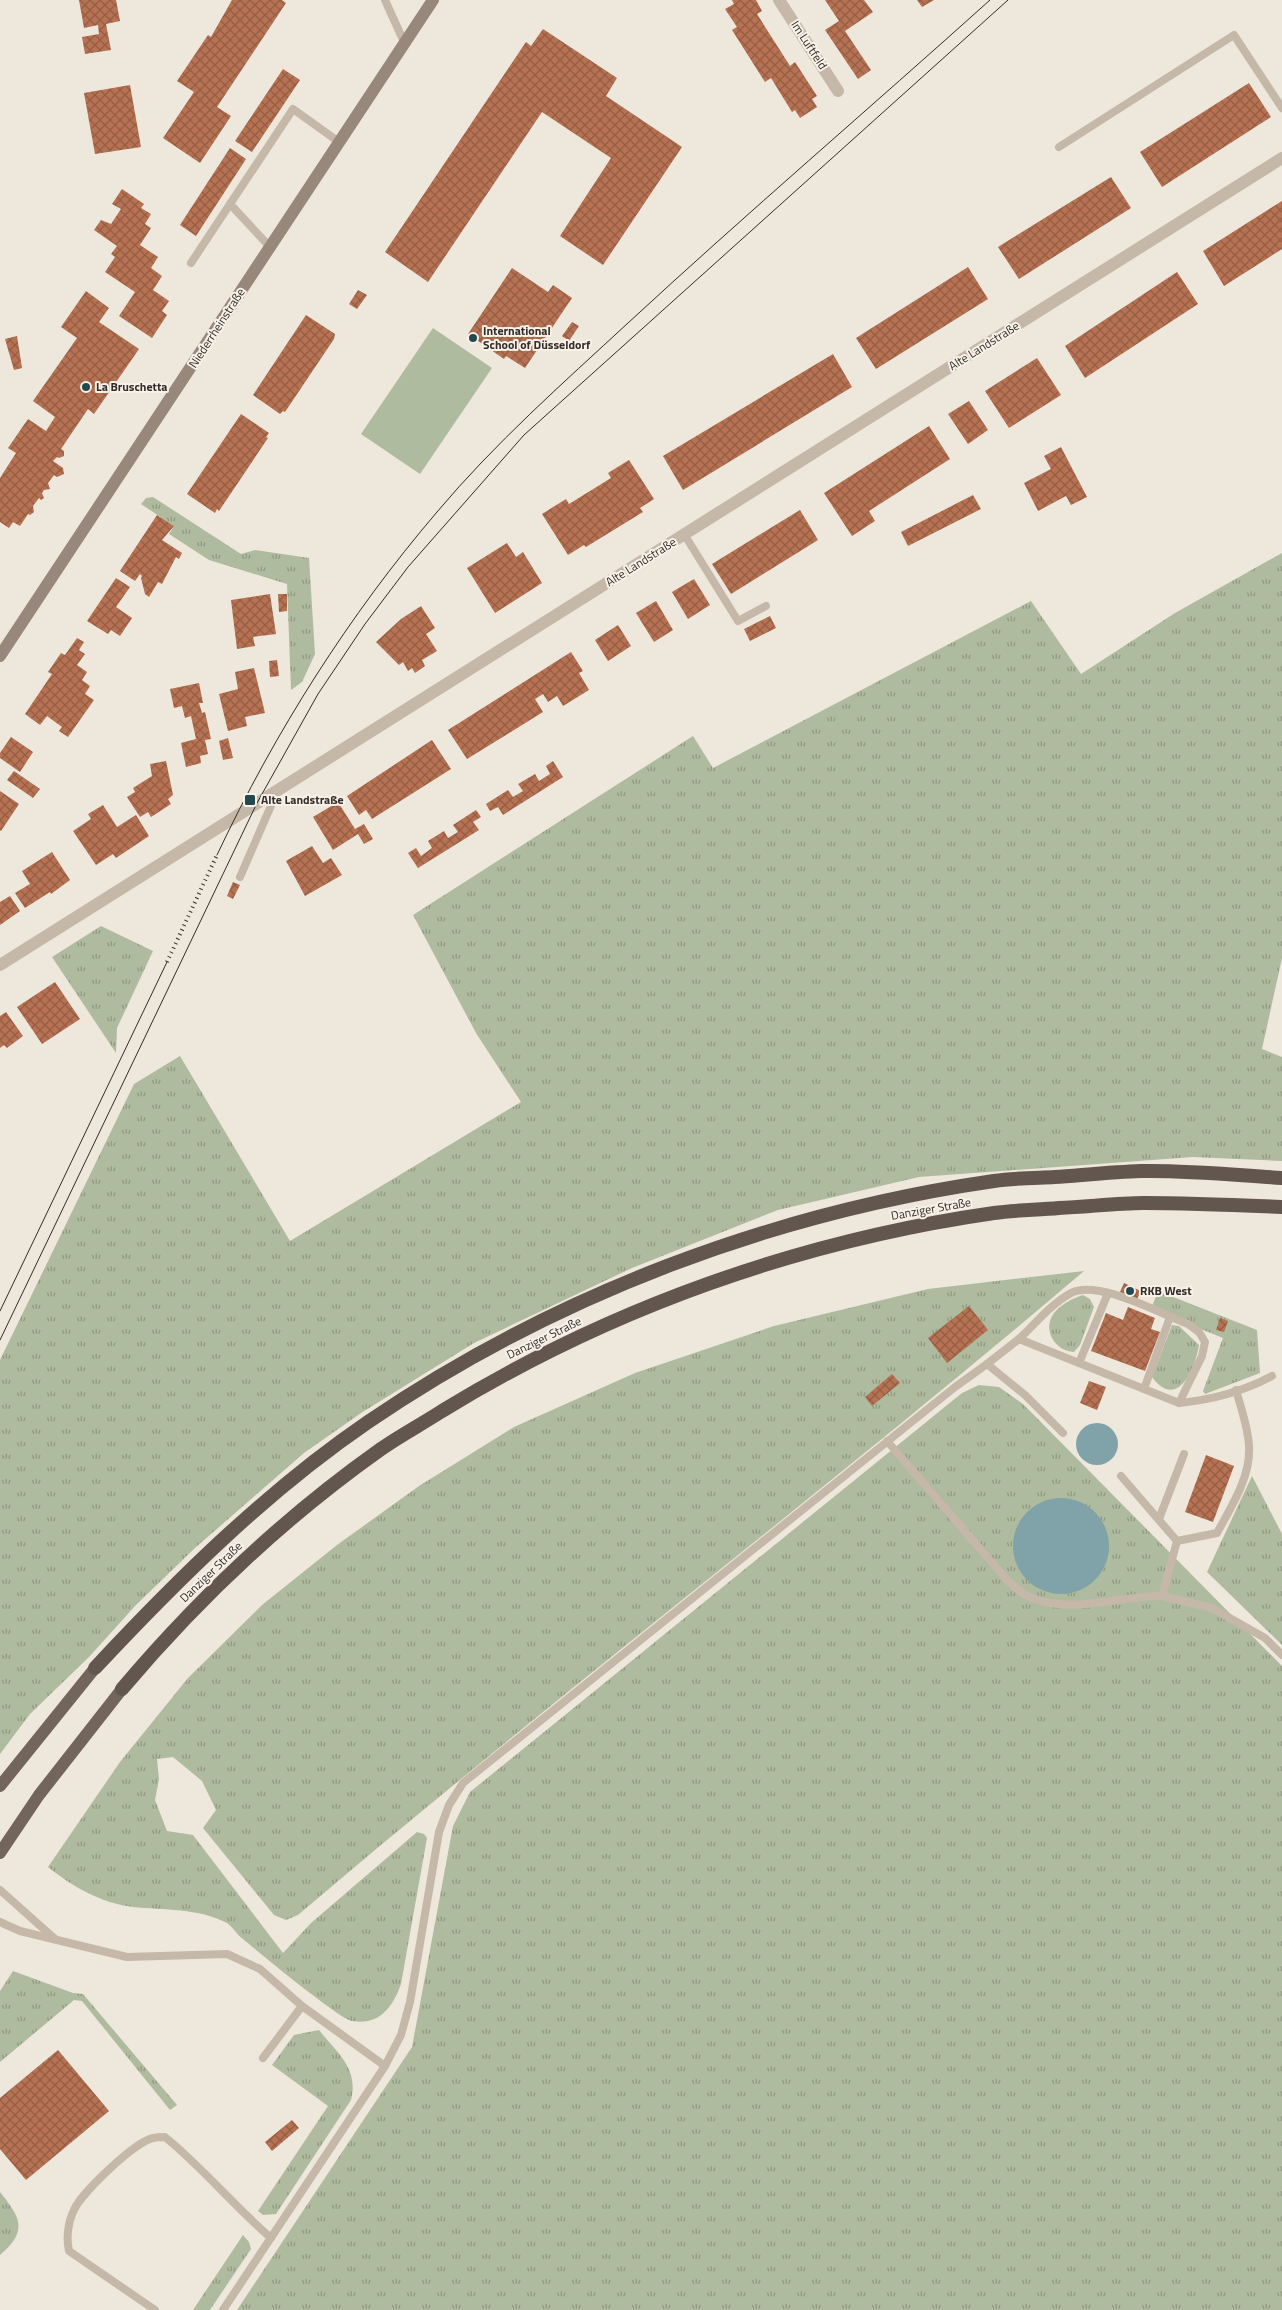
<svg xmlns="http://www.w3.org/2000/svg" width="1282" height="2310" font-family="'Titillium Web',sans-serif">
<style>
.grass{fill:url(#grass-tufts)}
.park{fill:#afbb9e}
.water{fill:#7fa3a8}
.building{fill:url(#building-cross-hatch)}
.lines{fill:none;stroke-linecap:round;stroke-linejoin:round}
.service{stroke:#c5b8a9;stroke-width:8}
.minor{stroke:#c5b8a9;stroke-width:12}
.secondary{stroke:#98887b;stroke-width:12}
.primary{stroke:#73655b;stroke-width:12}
.trunk{stroke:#63564e;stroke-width:14}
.tram{stroke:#332c28;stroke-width:1}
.rail{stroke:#332c28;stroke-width:4;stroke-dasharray:1 4;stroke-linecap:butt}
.poi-dot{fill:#23494f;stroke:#f7f1e8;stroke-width:2}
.labels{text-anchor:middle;stroke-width:4;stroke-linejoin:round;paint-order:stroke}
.street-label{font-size:12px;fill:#332c28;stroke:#f7f1e8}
.poi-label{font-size:12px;font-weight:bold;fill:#332c28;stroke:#f7f1e8;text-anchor:start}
</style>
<defs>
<pattern id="grass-tufts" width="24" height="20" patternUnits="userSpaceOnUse" patternTransform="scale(1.25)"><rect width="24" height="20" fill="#afbb9e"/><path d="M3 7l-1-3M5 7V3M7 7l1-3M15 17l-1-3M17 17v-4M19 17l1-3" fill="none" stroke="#8f9881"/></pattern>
<pattern id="building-cross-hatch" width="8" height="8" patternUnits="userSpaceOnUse" patternTransform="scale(1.25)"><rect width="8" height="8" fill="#b67252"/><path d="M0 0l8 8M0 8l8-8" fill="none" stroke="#955e44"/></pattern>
</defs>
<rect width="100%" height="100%" fill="#eee7dc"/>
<g class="grass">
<polygon points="153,497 241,554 255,550 309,558 315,654 302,682 291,690 287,584 209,560 169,534 174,526 141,504 146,498"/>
<polygon points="1282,553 1282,958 1262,1049 1282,1057 1282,1161 1193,1157 919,1177 778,1210 632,1268 474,1343 361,1413 304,1453 195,1548 136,1605 89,1657 30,1714 0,1754 0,1360 134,1084 180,1056 290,1241 521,1102 476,1033 413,915 693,736 713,768 1031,601 1081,674 1175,613"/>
<polygon points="101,926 153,951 117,1028 116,1053 52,957"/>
<path d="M1084 1271C826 1491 556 1695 298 1915L286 1920 274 1915 203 1828 216 1810 202 1781 173 1757 157 1759 159 1779 155 1800 167 1831 193 1835 283 1953 311 1923 417 1832 424 1834 427 1838 401 1984C393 2007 379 2026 352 2021 341 2020 257 1951 243 1939 237 1935 233 1927 227 1923 199 1908 163 1910 133 1907 101 1903 73 1887 48 1867L120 1762 188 1678 262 1605 337 1545 419 1486 514 1427 635 1373 774 1326 928 1289Z"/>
<polygon points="1158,1291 1257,1330 1260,1373 1205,1394 1203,1391 1223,1338 1151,1309"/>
<path d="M1083 1295 1090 1299 1094 1307 1080 1345 1074 1352C1064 1351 1057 1347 1052 1338 1041 1316 1064 1301 1083 1295Z"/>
<path d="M1172 1325 1179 1326 1199 1345C1195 1369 1177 1411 1152 1377Z"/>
<polygon points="979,1385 999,1387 1023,1404 1282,1666 1282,2310 237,2310 412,2047 453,1826 470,1792 962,1393"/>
<polygon points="1252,1476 1282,1534 1282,1645 1207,1572"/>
<polygon points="13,1971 73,1993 83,1994 177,2105 170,2110 82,2001 74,2000 0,2062 0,1991"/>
<path d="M319 2030C337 2053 359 2068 351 2100L276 2214 263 2215 258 2211 328 2106 272 2065 294 2035Z"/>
<path d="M0 2192C21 2218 28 2231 0 2255Z"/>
<polygon points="243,2235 249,2242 251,2249 210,2310 193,2310"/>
</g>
<polygon class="park" points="433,328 492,368 420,474 361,434"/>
<g class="water">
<circle cx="1097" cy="1444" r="21"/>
<circle cx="1061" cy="1546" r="48"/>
</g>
<g class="building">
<polygon points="79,0 116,0 120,21 106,24 111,50 85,54 82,37 99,34 98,25 84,28"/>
<polygon points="232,0 282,0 286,3 217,107 231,116 200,163 163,138 194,92 177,81 208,35 211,37"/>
<polygon points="732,0 756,0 762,11 757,14 790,66 795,62 817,96 812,99 817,107 800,118 795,110 792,112 771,78 765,82 732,30 737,27 725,9 734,4"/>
<polygon points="825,0 864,0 873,12 845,31 871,70 858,79 825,30 839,21"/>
<polygon points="917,0 934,0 922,7"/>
<polygon points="543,29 617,78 606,96 682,147 603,265 560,236 611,158 542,112 428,282 385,252 526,42 531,46"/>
<polygon points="283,69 300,80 252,152 235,141"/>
<polygon points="1249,83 1271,117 1162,187 1140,152"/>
<polygon points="130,85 141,147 95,154 84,93"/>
<polygon points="230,148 246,159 196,236 180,225"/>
<polygon points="1111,177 1131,208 1019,279 998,247"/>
<polygon points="122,189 144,204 141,208 151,214 145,224 151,228 140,245 158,257 151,268 162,276 153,290 169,301 162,311 167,315 152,338 119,316 135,292 105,272 115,257 111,254 117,246 94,230 101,220 111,224 121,209 112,204"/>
<polygon points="1282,201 1282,249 1224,286 1203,251"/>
<polygon points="968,267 988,299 876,369 856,338"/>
<polygon points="512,268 548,292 553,285 572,298 525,368 506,356 504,359 468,334"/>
<polygon points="1177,272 1198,304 1085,378 1065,346"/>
<polygon points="358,290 367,295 357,309 349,304"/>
<polygon points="86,291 109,308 99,322 139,349 94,414 88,409 61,449 64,451 64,456 59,458 57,457 53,461 63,468 64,474 57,477 54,475 48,483 50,489 44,490 42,493 44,498 41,500 39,498 33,506 34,512 30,515 28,514 20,526 13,522 9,528 0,522 0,478 16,453 8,448 28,419 46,431 55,417 33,401 77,338 61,327"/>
<polygon points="306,315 335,334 334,339 285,412 283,411 280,414 253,395"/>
<polygon points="572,322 579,326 569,341 562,336"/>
<polygon points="17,336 22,368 14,370 5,339"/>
<polygon points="833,354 852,387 683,490 663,456"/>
<polygon points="1037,358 1061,395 1009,428 985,391"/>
<polygon points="969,401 988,430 968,444 948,414"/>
<polygon points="241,414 269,433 266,437 268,438 219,511 217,509 215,513 187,494"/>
<polygon points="929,426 950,459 869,511 875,521 852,536 824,493"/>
<polygon points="1061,447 1087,497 1071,505 1066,496 1038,511 1024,483 1051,469 1044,456"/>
<polygon points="629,460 654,499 640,508 643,512 586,547 584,545 568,555 542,514 566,499 569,504 611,478 608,473"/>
<polygon points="973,495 981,509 908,546 901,532"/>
<polygon points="800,510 818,540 731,594 712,564"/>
<polygon points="157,515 174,526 162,540 182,553 179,559 176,557 162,584 158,582 149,597 145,594 141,578 142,576 140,574 135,581 120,571"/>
<polygon points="507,543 516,557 523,552 542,583 495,613 467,568"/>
<polygon points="116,578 130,587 116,607 132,618 120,636 111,630 108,634 87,621"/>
<polygon points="694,579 710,605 688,619 672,592"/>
<polygon points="270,594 276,634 253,637 255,646 237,649 231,600"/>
<polygon points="278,594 287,594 287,611 279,612"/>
<polygon points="656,601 673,630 654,642 636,613"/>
<polygon points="421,606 435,628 426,634 437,651 422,660 425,666 415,673 412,668 408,671 403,662 399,665 376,642 401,619"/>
<polygon points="770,616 776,628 750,641 744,629"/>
<polygon points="618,625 631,646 608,661 595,640"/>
<polygon points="77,638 84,642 79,650 85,654 77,665 87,672 82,680 90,686 85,694 94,700 68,737 59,731 62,727 47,716 40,725 25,714 52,674 48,672 61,653 65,655"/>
<polygon points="571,652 583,671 579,673 589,690 563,706 557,696 548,702 543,694 535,699 543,712 467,759 448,730"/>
<polygon points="277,660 279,676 270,677 269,661"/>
<polygon points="254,668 265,713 245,717 247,726 228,731 219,694 238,689 235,672"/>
<polygon points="199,683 203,703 199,703 202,713 205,712 211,739 205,740 208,754 200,756 201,763 186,767 181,743 196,739 191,716 185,718 182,706 174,708 170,689"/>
<polygon points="11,737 33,752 20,772 0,758 0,753"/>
<polygon points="228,738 233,758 223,760 219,741"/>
<polygon points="432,740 451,769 372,819 366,810 359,815 347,796"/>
<polygon points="166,761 173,795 168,799 171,804 151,817 148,812 140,817 127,797 135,792 133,788 152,776 150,764"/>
<polygon points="553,761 563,777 503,815 498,807 490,811 486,804 508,790 513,797 523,791 518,784 535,774 539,781 550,774 546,766"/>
<polygon points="14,771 40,789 33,798 7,780"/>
<polygon points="0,791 19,804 1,831 0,830"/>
<polygon points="338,802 355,829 364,824 373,839 364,844 358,834 333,850 313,817"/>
<polygon points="103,805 117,827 136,815 149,836 116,858 113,854 96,865 73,831 91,819 88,814"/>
<polygon points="476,810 481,817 473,822 479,830 418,868 408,853 416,848 421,856 432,848 428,841 444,831 448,838 458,832 453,825"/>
<polygon points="312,846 323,863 331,858 342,875 305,896 286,861"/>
<polygon points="52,852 70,880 51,894 50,892 25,908 15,893 30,884 22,871"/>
<polygon points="233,882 240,885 233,899 227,896"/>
<polygon points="10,896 20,911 0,925 0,902"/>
<polygon points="55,982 80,1019 42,1044 17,1007"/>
<polygon points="6,1012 23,1036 7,1048 4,1045 0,1048 0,1016"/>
<polygon points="1124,1283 1141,1291 1137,1299 1120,1292"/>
<polygon points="969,1306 988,1330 947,1363 928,1338"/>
<polygon points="1128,1307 1155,1318 1151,1329 1160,1332 1145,1371 1091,1351 1106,1313 1123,1320"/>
<polygon points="1220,1318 1228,1321 1224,1332 1216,1330"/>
<polygon points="892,1374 900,1383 872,1406 865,1397"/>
<polygon points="1089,1381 1106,1387 1097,1410 1080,1403"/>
<polygon points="1206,1455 1234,1466 1213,1522 1185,1512"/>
<polygon points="58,2050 109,2111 26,2180 0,2149 0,2098"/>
<polygon points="292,2120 299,2128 272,2151 265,2142"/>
</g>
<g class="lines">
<g class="service">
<polyline points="385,0 404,42"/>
<polyline points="1059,147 1234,35 1282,108"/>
<polyline points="230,204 270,247"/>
<polyline points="191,263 293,109 339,142"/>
<polyline points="684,534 738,621 766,606"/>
<polyline points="240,877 277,792"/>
<path d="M1019 1339C1035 1324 1051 1304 1071 1293 1098 1279 1161 1314 1188 1324L1199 1332 1205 1342 1202 1356 1179 1403"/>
<polyline points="1079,1363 1108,1293"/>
<path d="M987 1364 1019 1339 1179 1403C1210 1400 1244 1391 1272 1376"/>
<polyline points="1144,1389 1170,1317"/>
<path d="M887 1441 1007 1580C1014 1586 1023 1595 1032 1598 1073 1614 1119 1596 1162 1596"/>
<polyline points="1121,1476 1177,1541 1162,1596 1212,1608 1265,1638 1282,1655"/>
<polyline points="1159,1519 1184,1454"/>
<path d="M1177 1541 1217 1533C1231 1507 1251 1477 1249 1446 1248 1427 1241 1408 1236 1390"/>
<polyline points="0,1890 55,1939"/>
<polyline points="0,1922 20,1931 127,1957 227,1954 260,1969 302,2006 385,2066"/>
<polyline points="263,2058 302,2006"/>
<path d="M155 2310 69 2251C66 2238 68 2222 74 2210 81 2193 136 2141 153 2138 157 2137 161 2137 165 2137 203 2168 234 2206 271 2238"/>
<polyline points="223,2310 385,2066 401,2035 410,2002 439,1832 449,1805 463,1783 955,1387 987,1364 1025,1395 1063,1433"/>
</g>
<g class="minor">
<polyline points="779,0 838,91"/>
<polyline points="0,965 1282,158"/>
</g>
<polyline class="secondary" points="0,656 433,0"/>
<g class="primary">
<polyline points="0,1786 95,1668"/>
<polyline points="0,1853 39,1795 122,1689"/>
</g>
<g class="trunk">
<path d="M95 1668C178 1579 267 1491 368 1422 554 1295 772 1213 994 1181 1014 1178 1035 1178 1055 1177 1083 1175 1113 1172 1141 1171 1188 1170 1235 1175 1282 1178"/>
<path d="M122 1689C198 1599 285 1517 381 1449 401 1435 422 1424 442 1411 610 1308 799 1241 994 1213 1015 1210 1038 1210 1059 1208 1087 1207 1116 1203 1144 1203 1190 1203 1236 1205 1282 1207"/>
</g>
<g class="tram">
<path d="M217 855C275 732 349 615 437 512 495 443 562 384 628 323 747 213 870 108 990 0"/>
<polyline points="0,1311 167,962"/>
<polyline points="0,1340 257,803 318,694 365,624 408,567 524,435 1008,0"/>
</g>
<polyline class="rail" points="167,962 217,855"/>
</g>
<g class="poi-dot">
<circle cx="473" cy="338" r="5"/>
<circle cx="86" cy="387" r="5"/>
<rect x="244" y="794" width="12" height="12" rx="2.5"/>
<circle cx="1130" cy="1291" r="5"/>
</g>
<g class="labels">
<g class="street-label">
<text transform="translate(809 45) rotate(57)" y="4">Im Luftfeld</text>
<text transform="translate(217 328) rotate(-57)" y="4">Niederrheinstraße</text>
<text transform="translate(984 346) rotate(-32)" y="4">Alte Landstraße</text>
<text transform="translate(641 562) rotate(-32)" y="4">Alte Landstraße</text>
<text transform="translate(931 1209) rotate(-10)" y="4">Danziger Straße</text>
<text transform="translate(544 1338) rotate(-26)" y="4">Danziger Straße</text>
<text transform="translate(211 1572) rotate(-44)" y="4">Danziger Straße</text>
</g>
<g class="poi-label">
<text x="483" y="335">International<tspan x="483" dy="14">School of Düsseldorf</tspan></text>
<text x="96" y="391">La Bruschetta</text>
<text x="261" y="804">Alte Landstraße</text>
<text x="1140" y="1295">RKB West</text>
</g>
</g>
</svg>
